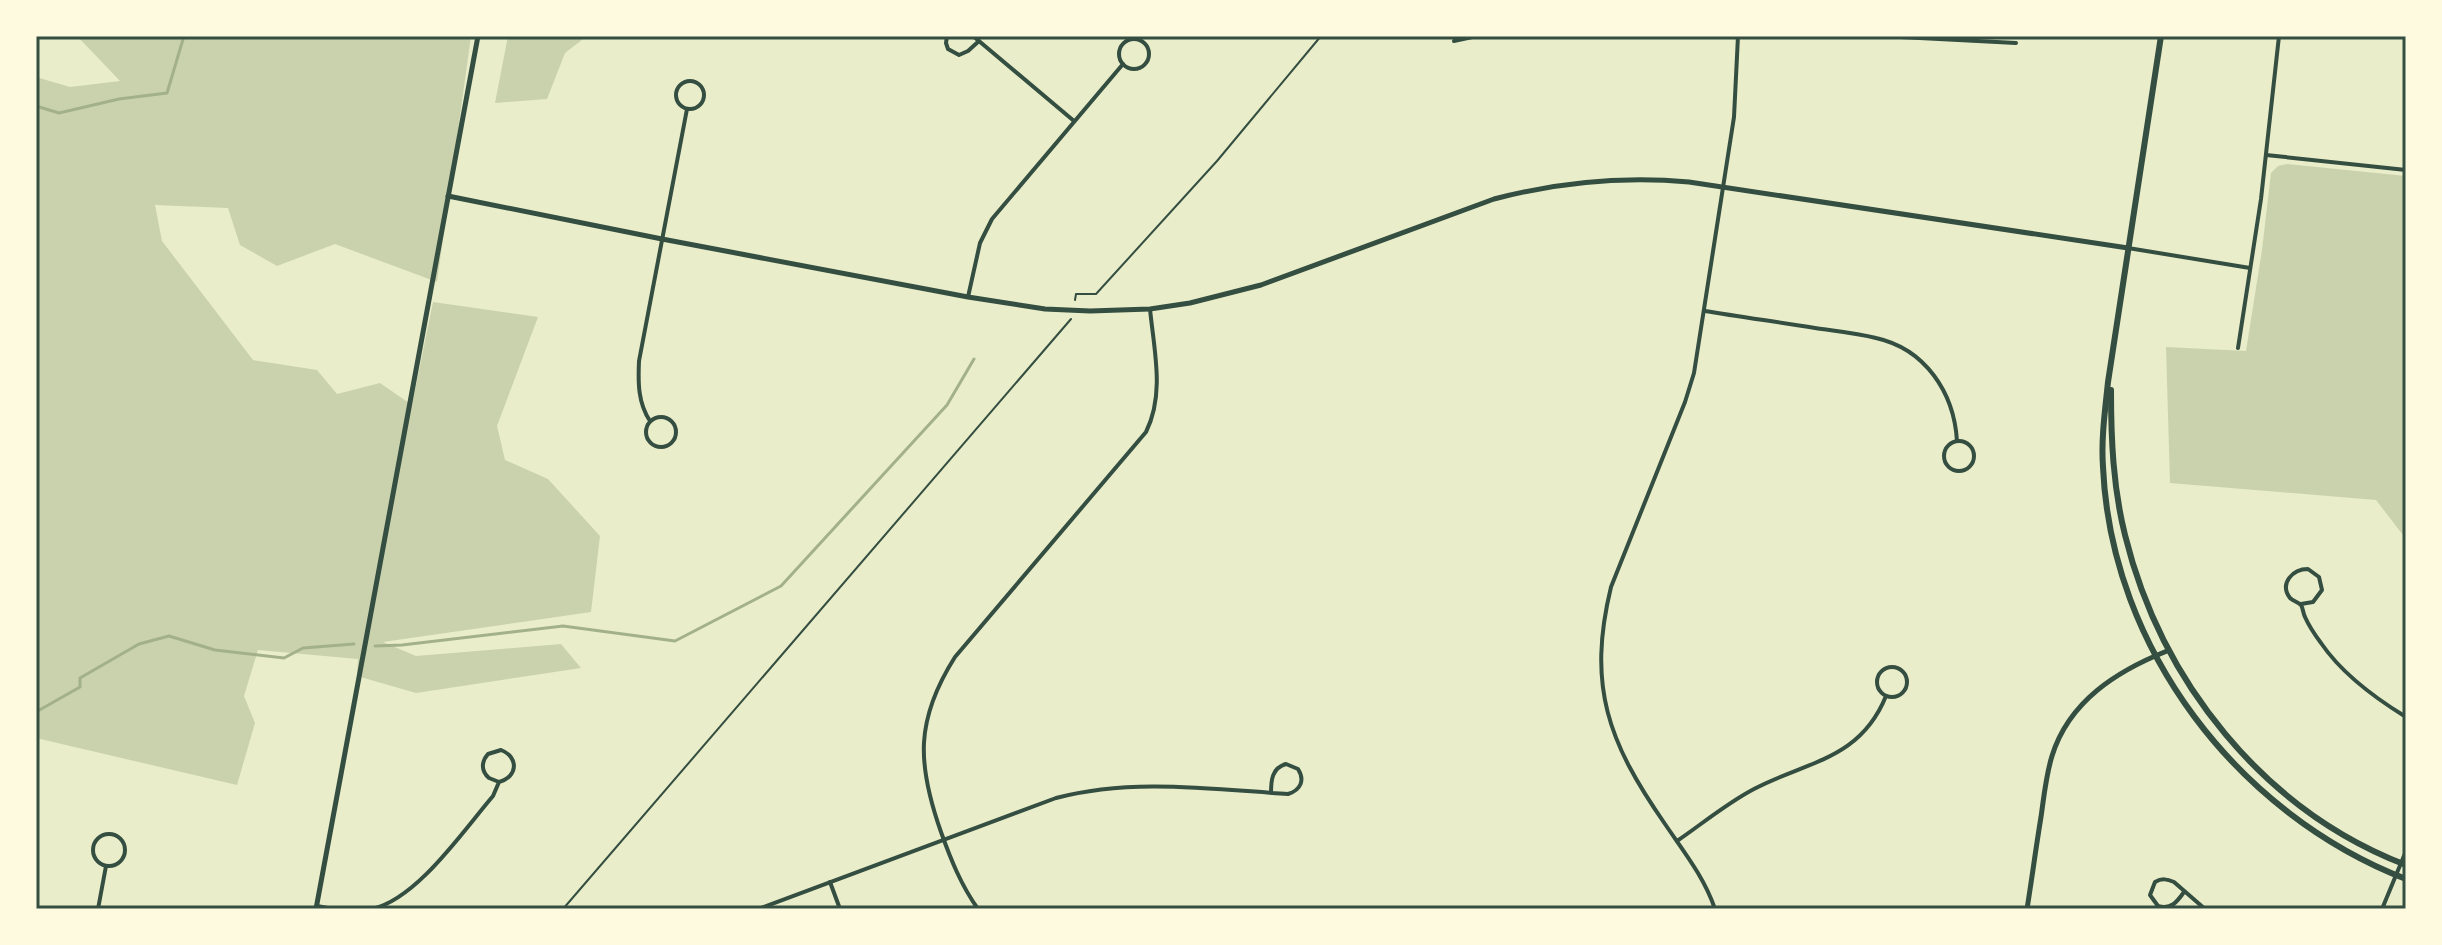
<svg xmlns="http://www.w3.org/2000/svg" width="2442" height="945" font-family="Signika,sans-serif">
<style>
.green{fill:#cad2ad}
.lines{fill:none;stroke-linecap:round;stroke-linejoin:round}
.stream{stroke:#a3b18a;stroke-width:3}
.path{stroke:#344e41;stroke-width:2}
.minor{stroke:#344e41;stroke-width:4}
.tertiary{stroke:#344e41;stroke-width:5}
.secondary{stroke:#344e41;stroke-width:6}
.neatline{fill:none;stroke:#344e41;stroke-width:3}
</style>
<rect width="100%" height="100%" fill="#e9edc9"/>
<g class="green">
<polygon points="77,36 471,36 437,282 335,244 277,266 240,245 228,208 155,205 162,241 253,360 317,370 337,394 380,383 412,405 433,302 538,317 497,426 505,460 548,479 600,536 591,612 383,642 416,656 561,644 581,668 416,693 357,676 358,659 258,650 244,696 255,723 237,785 36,738 36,77 70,87 120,81"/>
<polygon points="508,36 587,36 565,53 547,99 495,103"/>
<polygon points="2287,164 2406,176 2406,539 2376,500 2170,483 2166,347 2246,351 2262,250 2271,173 2278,166"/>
</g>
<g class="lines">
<g class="stream">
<polyline points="36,106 59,113 119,99 167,93 184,36"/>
<polyline points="375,646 402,645 563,626 675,641 781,586 947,405 974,359"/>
<polyline points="36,712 80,687 80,678 139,644 169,636 215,650 284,658 303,648 354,644"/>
</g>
<g class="path">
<polyline points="1075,300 1076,294 1096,294 1217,161 1321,36"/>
<polyline points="563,909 1071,319"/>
</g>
<g class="minor">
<polyline points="947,36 946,43 948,49 959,55 968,51 979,41"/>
<polyline points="973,36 1074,121"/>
<polyline points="1881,36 2016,43"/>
<circle cx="1134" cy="54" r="15"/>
<polyline points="1454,41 1477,36"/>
<circle cx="690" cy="95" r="14"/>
<polyline points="2266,155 2406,170"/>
<polyline points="2128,248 2250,268"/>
<polyline points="968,297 980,243 992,219 1123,64"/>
<path d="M1705 311C1741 317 1778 322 1815 328 1835 331 1856 333 1876 338 1925 349 1954 392 1957 441"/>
<polyline points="2238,348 2261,199 2279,36"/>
<circle cx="661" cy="432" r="15"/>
<path d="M650 421C638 403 638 383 639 361L687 109"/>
<circle cx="1959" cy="456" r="15"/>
<path d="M2301 604 2313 602 2322 590 2319 577 2308 569C2293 569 2279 583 2290 598 2293 601 2298 602 2301 605 2303 608 2303 613 2305 617 2309 626 2315 635 2321 643 2342 674 2375 698 2406 717"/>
<circle cx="1892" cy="682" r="15"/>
<circle cx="109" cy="850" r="16"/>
<path d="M1677 841C1702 824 1727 803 1754 789 1807 761 1860 760 1886 696"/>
<polyline points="830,882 840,909"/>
<path d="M2184 892C2177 902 2171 910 2158 906L2150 895 2155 882C2162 878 2167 879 2174 882L2205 909"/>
<polyline points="317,906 333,909"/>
<polyline points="98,909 106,866"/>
<path d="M372 909C417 899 463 831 493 796L499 782C518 777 519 757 501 750L488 754C481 762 481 771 489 778L499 782"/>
<path d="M758 909 1056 798C1131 778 1211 789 1288 794 1301 790 1305 780 1298 769L1286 764C1272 768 1271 780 1271 793"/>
<path d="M978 909C961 885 951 860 941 832 917 764 915 720 955 657L1146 432C1165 394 1154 350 1150 309"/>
<path d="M1715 909C1704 877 1684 852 1665 824 1608 742 1587 686 1611 587L1685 402 1694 373 1734 117 1738 36"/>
<polyline points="2382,909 2406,851"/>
</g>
<g class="tertiary">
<path d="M448 196 662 239 968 297 1045 309 1090 311 1150 309 1190 303 1261 285 1494 199C1559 182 1622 176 1689 182L2128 248"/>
<polyline points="316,909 478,36"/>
<path d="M2027 909C2032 878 2036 847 2041 817 2044 796 2046 775 2052 756 2069 701 2117 671 2167 651"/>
</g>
<g class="secondary">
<path d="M2161 36 2108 382C2105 411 2101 439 2103 467 2111 649 2238 814 2406 879"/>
<path d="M2111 390C2111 439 2113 487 2125 535 2161 681 2263 810 2406 865"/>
</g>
</g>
<rect width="2442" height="945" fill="none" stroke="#fefae0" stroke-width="76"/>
<rect x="38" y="38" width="2366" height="869" class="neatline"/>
</svg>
